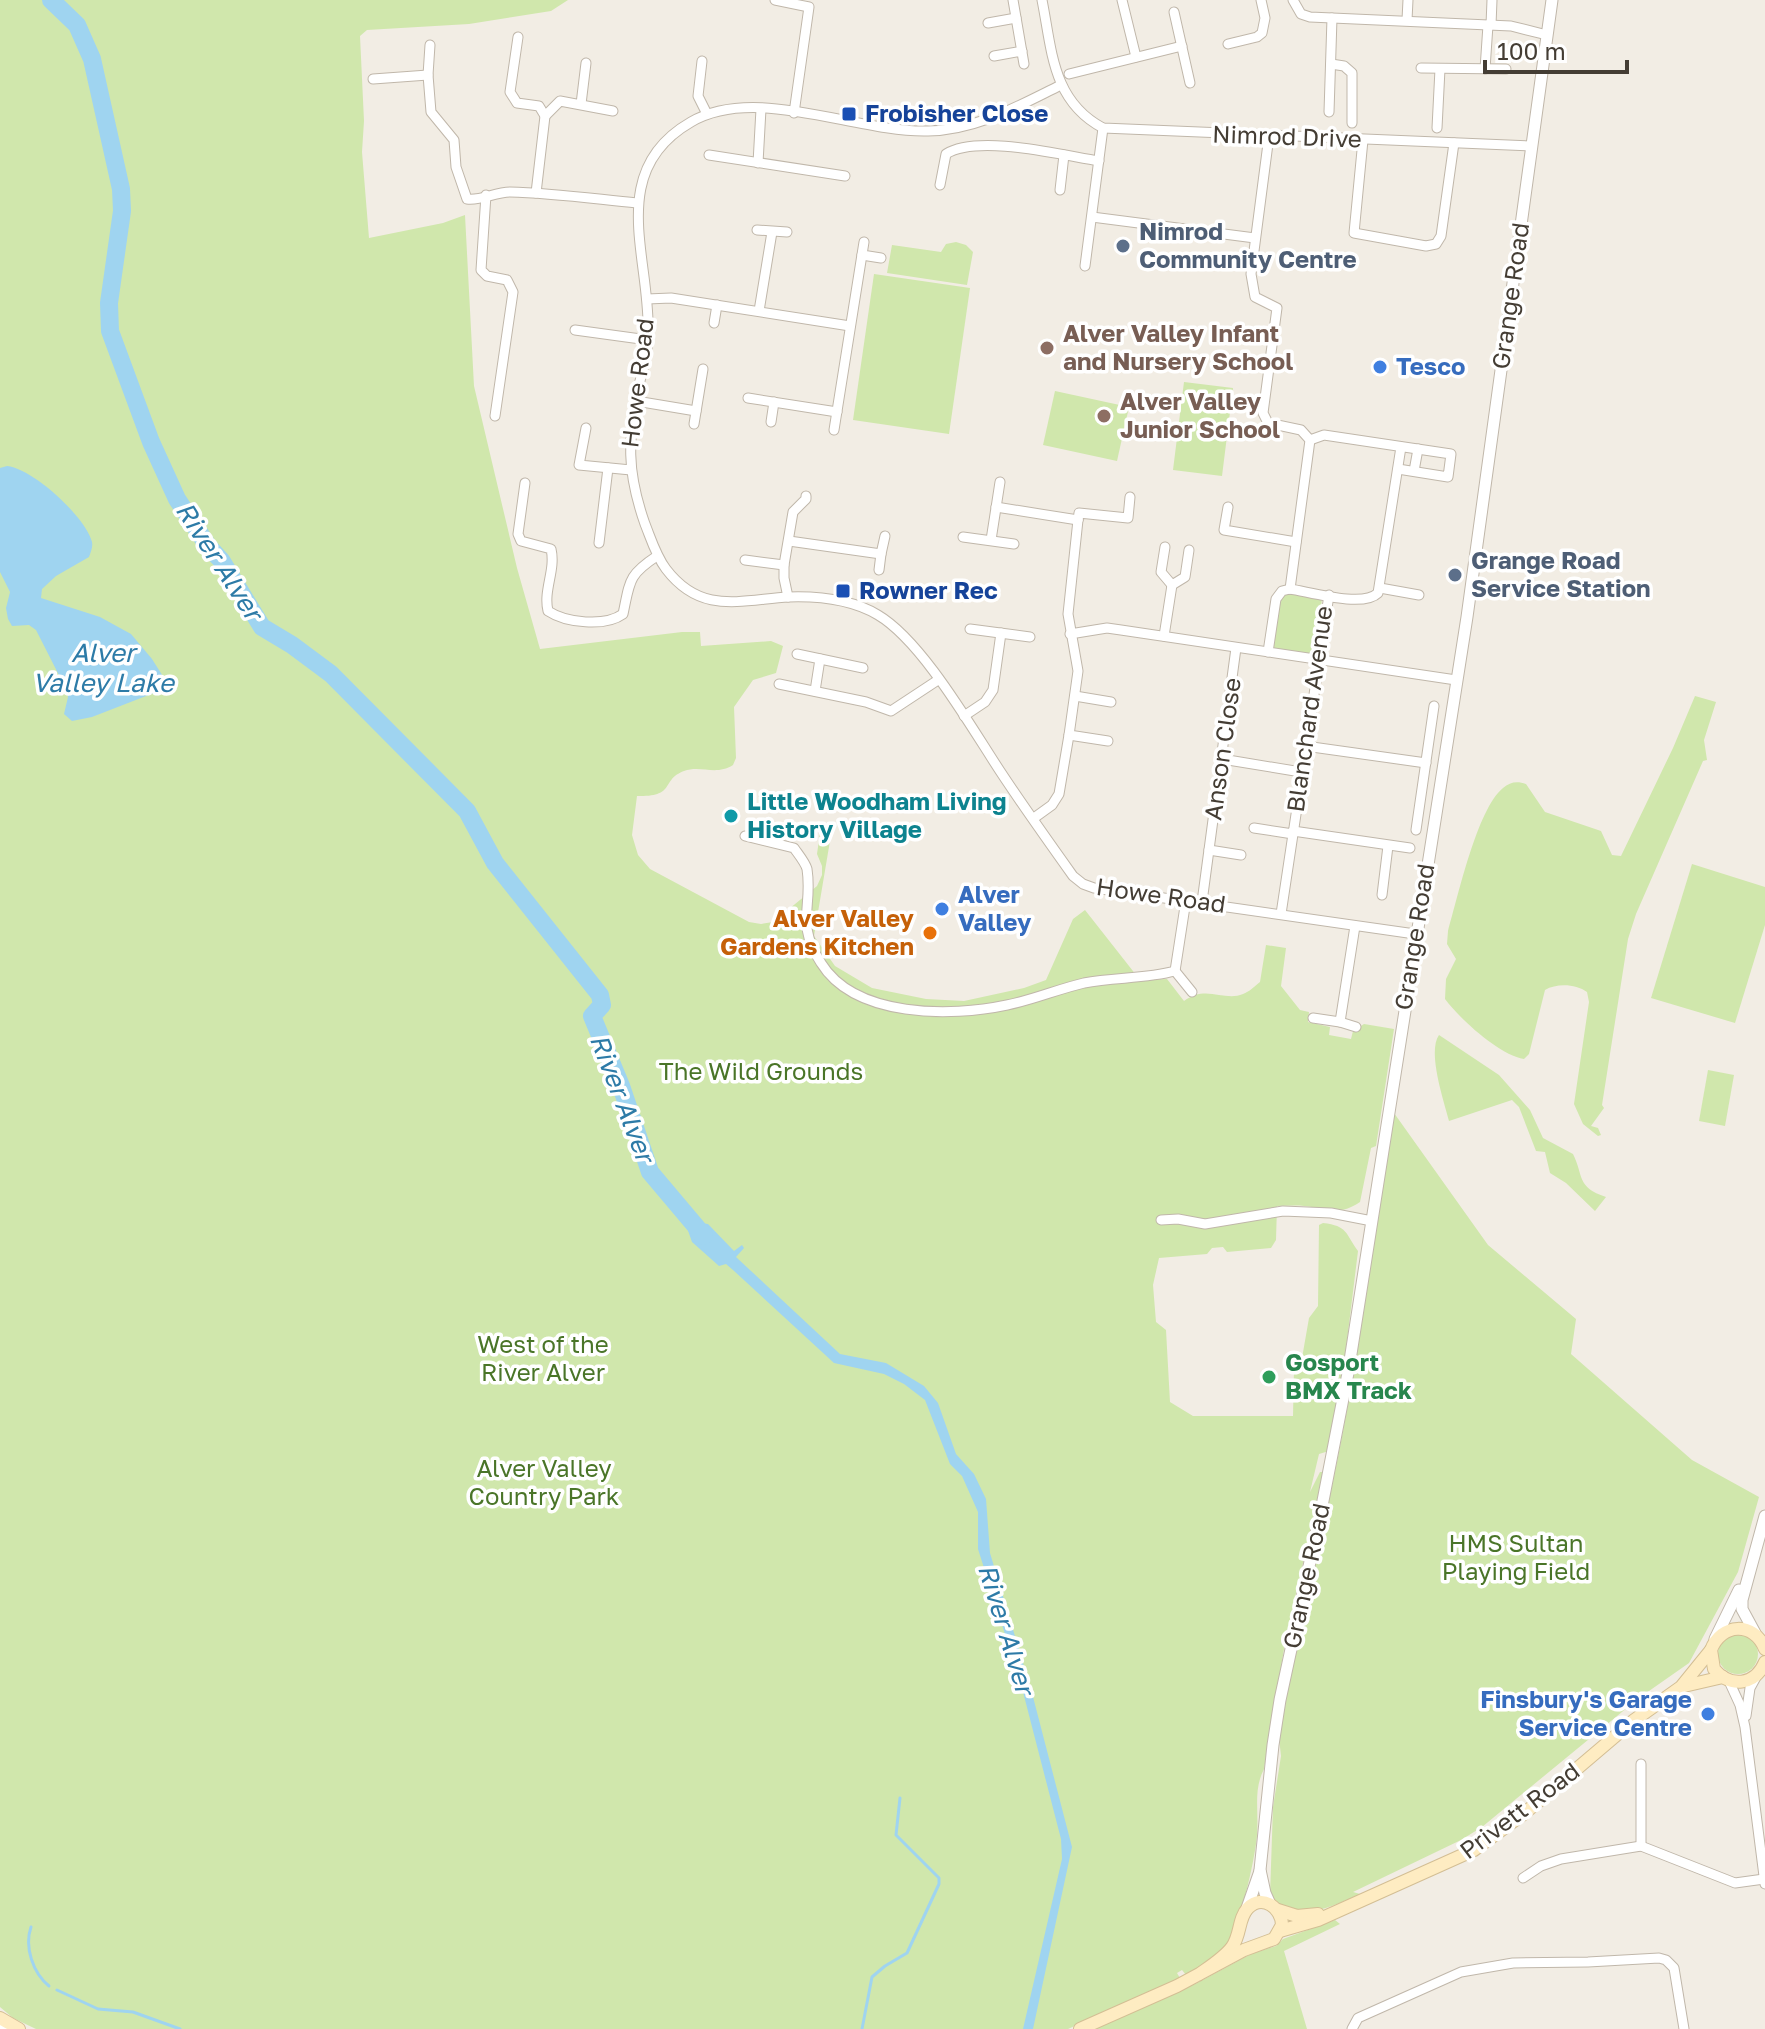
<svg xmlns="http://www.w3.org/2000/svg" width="1765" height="2029" font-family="'Golos Text',sans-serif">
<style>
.green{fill:#d0e7ac}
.water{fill:#9fd4f0}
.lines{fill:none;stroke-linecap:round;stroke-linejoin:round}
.stream{stroke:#9fd4f0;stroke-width:3}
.river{stroke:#9fd4f0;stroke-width:18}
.minor-casing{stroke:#c0b7aa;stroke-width:11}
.tertiary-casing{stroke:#c0b7aa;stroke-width:13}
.secondary-casing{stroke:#d3be94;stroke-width:14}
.minor{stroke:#fff;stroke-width:9}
.tertiary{stroke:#fff;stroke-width:11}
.secondary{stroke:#feecc2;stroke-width:12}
.transit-dot{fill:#1a4fb4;stroke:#fff;stroke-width:3}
.service-dot{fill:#5c6f8a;stroke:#fff;stroke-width:3}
.education-dot{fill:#8d6e63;stroke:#fff;stroke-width:3}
.shop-dot{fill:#3f7fe0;stroke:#fff;stroke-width:3}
.culture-dot{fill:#0f9aa8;stroke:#fff;stroke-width:3}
.food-dot{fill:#e8710a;stroke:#fff;stroke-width:3}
.leisure-dot{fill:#2e9e5b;stroke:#fff;stroke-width:3}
.labels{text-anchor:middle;stroke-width:7;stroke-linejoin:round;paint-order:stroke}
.transit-label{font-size:24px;font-weight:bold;fill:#164399;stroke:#fff;text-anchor:start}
.street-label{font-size:24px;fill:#443d34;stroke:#fff}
.service-label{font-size:24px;font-weight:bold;fill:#4e5e75;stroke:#fff;text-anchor:start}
.education-label{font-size:24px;font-weight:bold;fill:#785e54;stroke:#fff;text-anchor:start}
.shop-label{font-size:24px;font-weight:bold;fill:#366cbe;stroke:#fff;text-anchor:start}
.culture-label{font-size:24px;font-weight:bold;fill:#0d838f;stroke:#fff;text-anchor:start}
.food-label{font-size:24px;font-weight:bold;fill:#c56008;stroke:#fff;text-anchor:end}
.park-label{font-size:24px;fill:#4a7528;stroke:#fff}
.leisure-label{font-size:24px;font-weight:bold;fill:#27864d;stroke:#fff;text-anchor:start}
.water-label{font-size:26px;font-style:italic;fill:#2d7ba7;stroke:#fff}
</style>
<rect width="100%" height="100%" fill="#f2ede4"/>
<g class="green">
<path d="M0 0H568L551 11 469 24 367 30 360 36 364 121 362 152 369 238 443 223 465 215 474 386 517 568 540 649 682 632H700L701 646 771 641 783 646 776 673 753 680 734 707 736 758 733 765C716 776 701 765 684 771 660 780 677 797 637 796L632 835 638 855 650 869 749 922 761 924 779 921 789 909 817 886 822 875V866L817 854 820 833 816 825 833 823 814 936 835 966 872 988 926 999 964 1001 1024 988 1046 980 1073 919 1085 910 1140 980 1167 979 1184 1001C1206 984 1224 1002 1243 994 1249 992 1255 986 1260 982L1266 945 1286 948 1281 986 1300 1010 1309 1012 1308 1022 1330 1027 1329 1035 1351 1039 1353 1031 1364 1024 1394 1029 1376 1146 1371 1148 1360 1202C1338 1217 1327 1208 1304 1206 1295 1205 1286 1206 1277 1206L1276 1240 1271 1248 1227 1252 1223 1247 1212 1248 1207 1254 1159 1258 1153 1285 1156 1322 1166 1330 1170 1402 1193 1416H1293L1294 1369 1302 1358 1309 1318 1318 1306 1319 1225 1323 1223C1348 1226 1345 1233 1358 1251L1344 1365 1329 1451 1319 1454 1310 1492 1320 1472H1324L1286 1637 1264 1769C1253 1790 1259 1811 1257 1835 1255 1860 1239 1934 1222 1951 1212 1961 1198 1968 1186 1975L1182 1970 1177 1973 1180 1978 1068 2029H36L13 2018 0 2007Z"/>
<polygon points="956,242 966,245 973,252 967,285 887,273 892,245 941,252 946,244"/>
<polygon points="874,274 970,288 949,434 853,420"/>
<polygon points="1184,382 1233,388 1222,476 1173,470"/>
<polygon points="1055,391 1129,407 1117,461 1043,445"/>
<polygon points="1287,593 1322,599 1314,655 1272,649 1280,599"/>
<path d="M1695 696 1716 702 1704 740 1707 760 1703 761 1636 914 1628 939 1602 1105 1604 1108 1591 1126 1598 1128 1601 1135 1598 1136 1583 1124 1574 1104 1589 1002 1587 992C1576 984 1557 983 1545 990L1529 1054 1524 1059C1499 1055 1459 1018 1445 999L1446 979 1456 959 1447 944 1448 931C1458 897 1477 809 1503 788 1510 782 1517 781 1526 784L1545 812 1601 831 1612 855 1621 856 1673 748Z"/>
<polygon points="1692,864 1765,887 1765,925 1735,1023 1651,998"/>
<path d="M1439 1035 1499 1075 1530 1110 1543 1138 1573 1154C1584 1176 1576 1187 1606 1197L1595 1211 1566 1183 1550 1173 1545 1152 1536 1151 1519 1107 1512 1100 1449 1121C1444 1101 1427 1052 1439 1035Z"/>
<polygon points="1708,1070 1734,1075 1725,1126 1699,1121"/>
<path d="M1394 1113 1488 1245 1576 1319 1571 1354 1692 1460 1759 1497 1738 1572 1689 1663 1639 1698 1482 1827 1461 1840 1353 1892 1360 1894C1331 1907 1294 1926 1270 1895L1273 1807 1281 1756 1279 1738 1304 1606 1311 1604 1313 1597 1307 1592C1349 1434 1369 1273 1394 1113Z"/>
<circle cx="1738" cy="1654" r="20"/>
<polygon points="1335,1920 1340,1924 1284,1951 1307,2029 1096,2029 1197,1983 1251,1954 1276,1946 1283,1939"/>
</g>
<g class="water">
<path d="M7 466C33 469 82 514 91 539 94 545 91 551 89 557L56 576 42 589 41 598 100 617 131 634 152 659 164 678 159 691 92 717 72 721 64 714 68 697 66 689 36 630 29 625 12 626 8 619 6 608 10 592 0 572V468Z"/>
<polygon points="690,1214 701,1223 708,1224 734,1251 742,1245 744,1248 736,1257 840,1354 886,1363 924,1386 938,1403 956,1454 974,1474 986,1499 990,1553 1032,1693 1072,1847 1033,2029 1023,2029 1062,1859 1061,1839 1022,1688 978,1549 978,1512 962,1476 950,1464 925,1400 904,1384 884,1374 834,1363 733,1270 726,1264 719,1266 692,1242 685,1222"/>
</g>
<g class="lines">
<g class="stream">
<path d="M31 1927C24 1947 33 1973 49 1986"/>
<polyline points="57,1990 98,2009 133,2012 180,2029"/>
<polyline points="862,2029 872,1977 885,1966 907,1953 939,1884 939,1878 896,1835 900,1798"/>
</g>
<polyline class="river" points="51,0 77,25 92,59 121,189 122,211 109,303 110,331 151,442 177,499 208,546 221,560 262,627 292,645 331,674 467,811 495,863 600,995 602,1005 592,1016 621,1086 650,1172 704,1236"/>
<g class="minor-casing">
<g id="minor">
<polyline points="775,0 809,7 794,113"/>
<polyline points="1013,0 1024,64"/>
<path d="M1042 0C1052 50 1052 101 1103 128L1532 146"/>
<polyline points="1122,0 1136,57"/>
<polyline points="1293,0 1301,14 1310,17 1511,26 1547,35"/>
<polyline points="1174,12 1190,83"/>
<polyline points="1407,20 1408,0"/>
<polyline points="988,23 1016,18"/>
<polyline points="1491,25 1492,0"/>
<polyline points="518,37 510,92 517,103 539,106 545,116 536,193"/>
<polyline points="1228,44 1257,37 1262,33 1265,18 1261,0"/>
<path d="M430 45 428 75 431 112 454 140 456 167 467 199C481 201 495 192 510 192 553 193 595 199 637 203"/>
<polyline points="994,56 1022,51"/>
<polyline points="702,61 698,96 707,114"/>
<polyline points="1331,64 1344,66 1352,73 1352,123"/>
<polyline points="1421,68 1506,69"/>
<polyline points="1485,69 1488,25"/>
<polyline points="1069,74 1182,46"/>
<polyline points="373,79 428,75"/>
<path d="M1061 85C1018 106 977 130 928 131 856 133 756 84 691 122 604 172 652 261 648 336 648 352 643 369 639 385 628 440 626 470 645 524 651 539 656 556 666 569 701 615 740 600 789 597 820 596 851 599 878 615 922 641 971 727 1000 771 1023 806 1048 841 1073 876L1083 884 1094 888 1415 934"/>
<polyline points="581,104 586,63"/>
<polyline points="1329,112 1332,18"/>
<polyline points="545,116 560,101 613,111"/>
<polyline points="1437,128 1440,69"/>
<polyline points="1269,136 1251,274 1255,297 1277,308 1263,413 1268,423 1301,430 1310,440 1290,589"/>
<polyline points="1363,140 1354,233 1426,246 1436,244 1441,236 1454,143"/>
<polyline points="709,155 845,176"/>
<polyline points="758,163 761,109"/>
<path d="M940 185 946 154C978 134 1061 155 1099 161"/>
<polyline points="1060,190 1064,155"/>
<polyline points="486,195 481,270 487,276 507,280 513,292 495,416"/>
<polyline points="1092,217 1255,238"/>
<polyline points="757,230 787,232"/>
<polyline points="862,255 881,258"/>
<polyline points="1085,266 1103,128"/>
<polyline points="647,299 671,298 850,326"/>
<polyline points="759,311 772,232"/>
<polyline points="714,323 717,305"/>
<polyline points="575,330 648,340"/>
<polyline points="748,398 837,412"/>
<polyline points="636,401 696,411"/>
<polyline points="771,422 774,402"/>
<polyline points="694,424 703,369"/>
<polyline points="586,428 579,465 631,470"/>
<polyline points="834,430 864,242"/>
<polyline points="1310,440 1324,435 1451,454 1448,477 1398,469"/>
<polyline points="1414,471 1418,449"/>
<path d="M525 483 518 534 521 541 551 549C556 570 543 590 548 611 566 623 605 627 623 614 630 581 628 575 657 556"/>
<polyline points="996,507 1078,520"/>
<polyline points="1228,507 1224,530 1296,542"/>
<polyline points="1078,520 1079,513 1128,518 1130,497"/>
<polyline points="963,537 1014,544"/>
<polyline points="991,540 1000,482"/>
<polyline points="789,541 881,554 885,536"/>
<polyline points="599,543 608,468"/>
<polyline points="1165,547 1161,572 1172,585 1185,577 1189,550"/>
<polyline points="745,560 784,565"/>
<polyline points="879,570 881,554"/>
<polyline points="1380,588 1419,595"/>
<path d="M1290 589C1310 592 1363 608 1378 593L1401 447"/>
<polyline points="788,597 784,578 784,565 793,512 806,499 806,496"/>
<polyline points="970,629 1030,637"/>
<polyline points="1070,634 1107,628 1121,630 1456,680"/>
<polyline points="1164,636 1172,585"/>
<polyline points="1268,652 1276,599 1282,591 1290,589"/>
<polyline points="797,654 863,668"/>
<polyline points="779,684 866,702 891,711 938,680"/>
<polyline points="815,691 820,659"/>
<polyline points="1075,696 1111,702"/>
<polyline points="964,716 985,702 993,690 1001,633"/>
<polyline points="1069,735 1108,741"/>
<polyline points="1305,746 1426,763"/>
<polyline points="1222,759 1301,772"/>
<polyline points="1034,818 1052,805 1059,794 1069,735 1078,671 1068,614 1078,520"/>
<polyline points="1254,828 1293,834"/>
<polyline points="1416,830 1434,706"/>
<polyline points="1293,831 1410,848"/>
<path d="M745 836 794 848C798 854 805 862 807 869 813 907 795 923 821 963 855 1018 951 1017 1007 1005 1033 1000 1058 989 1084 983 1114 977 1145 979 1175 971L1186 900"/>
<polyline points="1209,850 1241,855"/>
<polyline points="1382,895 1388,846"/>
<polyline points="1202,902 1236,648"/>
<polyline points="1281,914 1329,595"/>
<polyline points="1175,971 1192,992"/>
<polyline points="1313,1018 1340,1022 1355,926"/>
<polyline points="1340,1022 1356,1027"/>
<polyline points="1161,1220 1178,1219 1205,1224 1283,1211 1331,1213 1372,1221"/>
<polyline points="1729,1681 1740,1705 1745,1727 1765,1884"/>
<polyline points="1746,1716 1750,1688 1756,1677"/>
<polyline points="1641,1764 1641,1846"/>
<polyline points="1523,1878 1541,1866 1561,1859 1641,1846 1735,1883 1764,1879"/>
<polyline points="1352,2029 1358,2018 1461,1972 1513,1963 1588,1962 1659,1958 1666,1960 1674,1968 1684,2029"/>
</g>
</g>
<g class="tertiary-casing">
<g id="tertiary">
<polyline points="1755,1633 1742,1609 1742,1600 1765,1516"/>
<polyline points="1715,1639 1739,1590"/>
<polyline points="1270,1904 1265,1893 1260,1870 1273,1745 1280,1700 1321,1511 1348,1373 1467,617 1552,0"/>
<polyline points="1246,1911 1260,1871"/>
<polyline points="0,2026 5,2029"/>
</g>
</g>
<g class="secondary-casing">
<g id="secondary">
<path d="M1765 1649C1754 1621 1721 1623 1711 1650L1714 1669C1730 1688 1755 1686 1765 1662"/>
<polyline points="1684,1686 1723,1677"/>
<polyline points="1278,1910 1297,1916 1318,1914"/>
<polyline points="1280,1931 1318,1920 1474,1850 1526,1812 1633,1721 1681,1687 1711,1650"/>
<polyline points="0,2018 19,2029"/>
<path d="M1080 2029 1177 1986 1244 1950 1274 1939 1282 1925C1282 1909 1263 1893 1248 1908 1238 1918 1241 1935 1232 1947 1224 1958 1209 1967 1198 1975"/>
</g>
</g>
<use href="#minor" class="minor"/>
<use href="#tertiary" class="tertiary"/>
<use href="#secondary" class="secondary"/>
</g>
<g class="transit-dot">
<rect x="841" y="106" width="16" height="16" rx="4"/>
<rect x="835" y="583" width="16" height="16" rx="4"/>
</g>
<g class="service-dot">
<circle cx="1123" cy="246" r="8"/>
<circle cx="1455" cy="575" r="8"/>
</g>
<g class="education-dot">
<circle cx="1047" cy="348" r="8"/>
<circle cx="1104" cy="416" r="8"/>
</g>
<g class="shop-dot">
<circle cx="1380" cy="367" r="8"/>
<circle cx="942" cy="909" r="8"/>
<circle cx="1708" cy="1714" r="8"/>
</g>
<circle class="culture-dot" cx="731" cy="816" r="8"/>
<circle class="food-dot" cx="930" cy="933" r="8"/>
<circle class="leisure-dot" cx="1269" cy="1377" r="8"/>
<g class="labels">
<g class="transit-label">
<text x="865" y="122">Frobisher Close</text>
<text x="859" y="599">Rowner Rec</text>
</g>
<g class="street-label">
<text transform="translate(1287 137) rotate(2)" y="8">Nimrod Drive</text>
<text transform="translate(1511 296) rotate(-82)" y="8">Grange Road</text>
<text transform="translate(638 383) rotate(-83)" y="8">Howe Road</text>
<text transform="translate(1310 709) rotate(-82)" y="8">Blanchard Avenue</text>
<text transform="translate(1223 749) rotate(-82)" y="8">Anson Close</text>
<text transform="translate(1161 896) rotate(8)" y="8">Howe Road</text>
<text transform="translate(1415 937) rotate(-81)" y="8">Grange Road</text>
<text transform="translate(1307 1576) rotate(-78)" y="8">Grange Road</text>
<text transform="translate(1520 1811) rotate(-37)" y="8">Privett Road</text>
</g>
<g class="service-label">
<text x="1139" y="240">Nimrod<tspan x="1139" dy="28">Community Centre</tspan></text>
<text x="1471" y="569">Grange Road<tspan x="1471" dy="28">Service Station</tspan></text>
</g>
<g class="education-label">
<text x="1063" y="342">Alver Valley Infant<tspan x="1063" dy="28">and Nursery School</tspan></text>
<text x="1120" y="410">Alver Valley<tspan x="1120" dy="28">Junior School</tspan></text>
</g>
<g class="shop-label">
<text x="1396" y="375">Tesco</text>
<text x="958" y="903">Alver<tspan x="958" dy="28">Valley</tspan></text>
<text x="1692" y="1708" text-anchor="end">Finsbury's Garage<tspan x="1692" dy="28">Service Centre</tspan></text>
</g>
<g class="culture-label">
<text x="747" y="810">Little Woodham Living<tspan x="747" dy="28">History Village</tspan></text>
</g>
<g class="food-label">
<text x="914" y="927">Alver Valley<tspan x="914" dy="28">Gardens Kitchen</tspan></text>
</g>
<g class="park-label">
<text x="761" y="1080">The Wild Grounds</text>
<text x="543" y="1353">West of the<tspan x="543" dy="28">River Alver</tspan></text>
<text x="544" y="1477">Alver Valley<tspan x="544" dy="28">Country Park</tspan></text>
<text x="1516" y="1552">HMS Sultan<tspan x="1516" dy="28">Playing Field</tspan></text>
</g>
<g class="leisure-label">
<text x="1285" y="1371">Gosport<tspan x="1285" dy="28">BMX Track</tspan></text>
</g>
<g class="water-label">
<text transform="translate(219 561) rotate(57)" y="9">River Alver</text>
<text x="103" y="662">Alver<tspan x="103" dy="30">Valley Lake</tspan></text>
<text transform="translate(622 1098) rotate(69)" y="9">River Alver</text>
<text transform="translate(1006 1629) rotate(73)" y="9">River Alver</text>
</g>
</g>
<path d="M1485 60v12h142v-12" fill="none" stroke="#443d34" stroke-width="4"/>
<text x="1497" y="60" font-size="24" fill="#443d34" stroke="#ffffff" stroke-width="6" paint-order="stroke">100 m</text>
</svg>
